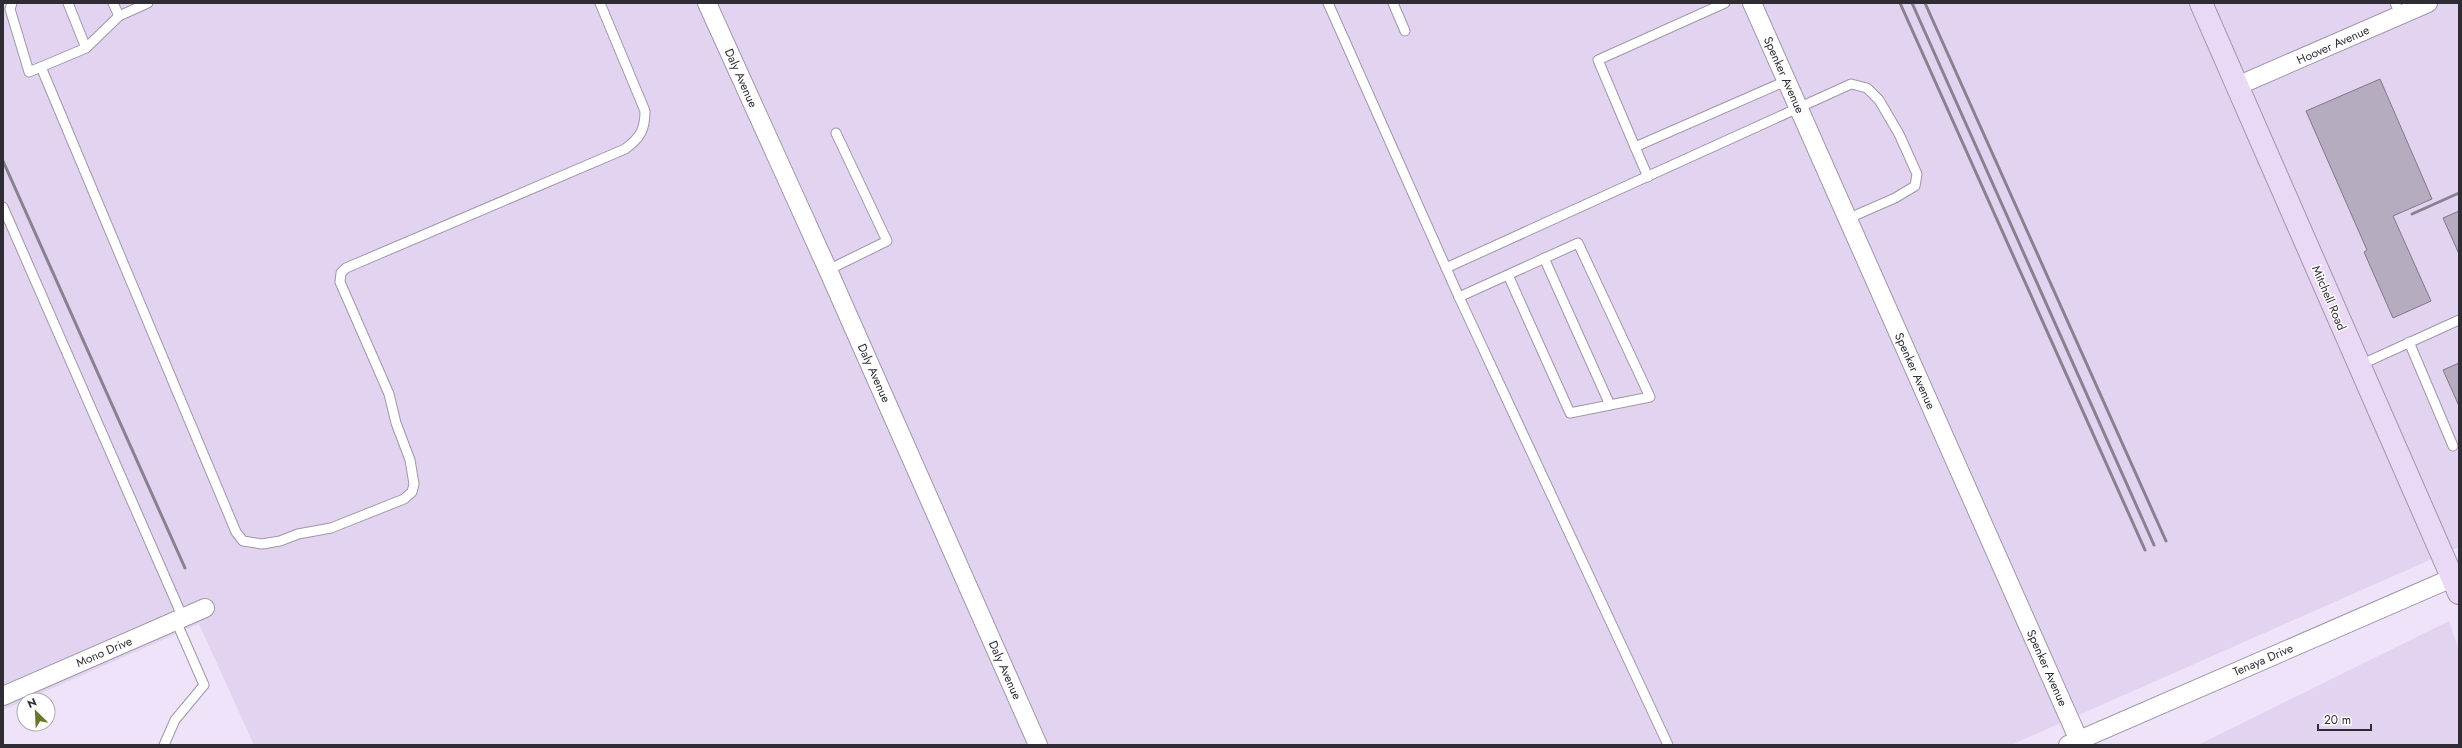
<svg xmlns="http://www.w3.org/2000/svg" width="2462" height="748" font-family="Jost,sans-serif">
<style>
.built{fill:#e2d4f0}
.building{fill:#b6acc0;stroke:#81778a}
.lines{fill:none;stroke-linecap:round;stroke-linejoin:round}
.lane-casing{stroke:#a096aa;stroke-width:11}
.street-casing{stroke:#a096aa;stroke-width:20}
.secondary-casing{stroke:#a096aa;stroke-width:24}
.lane{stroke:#fff;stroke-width:9}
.street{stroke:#fff;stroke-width:18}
.secondary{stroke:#e9d9f6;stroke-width:22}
.rail{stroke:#88818f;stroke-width:3}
.labels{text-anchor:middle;stroke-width:3;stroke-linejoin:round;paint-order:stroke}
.street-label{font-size:12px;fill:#302c34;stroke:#fff}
</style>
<rect width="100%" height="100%" fill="#eee3f9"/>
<g class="built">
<polygon points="3,3 2459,3 2459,547 2011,745 254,745 199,624 3,710"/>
<polygon points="2449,621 2459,651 2459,745 2198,745"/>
</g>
<g class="building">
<polygon points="2380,79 2432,199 2393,216 2431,301 2393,318 2364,252 2367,250 2306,111"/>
<polygon points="2459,211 2459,254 2443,218"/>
<polygon points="2459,363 2459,406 2443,370"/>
</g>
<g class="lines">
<g class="lane-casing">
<g id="lane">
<polyline points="12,3 10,9 29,72 86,48 68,3"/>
<polyline points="113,3 119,16"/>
<polyline points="1328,3 1459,297"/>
<polyline points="1393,3 1405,31"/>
<polyline points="1725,3 1598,60 1635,147 1786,81"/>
<polyline points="2395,3 2401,15"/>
<polyline points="86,48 119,16 148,3"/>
<path d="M41 67 236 532 243 541 262 544 280 541 298 534 331 528 404 499 412 492 414 484 410 460 396 423 389 394 340 282 341 273 346 268 625 149C640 138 645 130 645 111L600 3"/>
<polyline points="1635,147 1648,177"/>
<polyline points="3,207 183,618"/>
<polyline points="1544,258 1610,405"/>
<polyline points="1446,268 1851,84 1867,88 1879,100 1899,134 1917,174 1915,186 1895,198 1847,219"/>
<polyline points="828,270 887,241 836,133"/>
<polyline points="1508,275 1570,413 1650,397 1578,243 1459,297 1668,745"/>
<polyline points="2409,342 2453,446"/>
<polyline points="2360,365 2459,320"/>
<polyline points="164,745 175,720 204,685 176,621"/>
</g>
</g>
<g class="street-casing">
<g id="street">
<polyline points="707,3 828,270 1038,745"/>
<polyline points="1752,3 2081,745"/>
<polyline points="2237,86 2428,3"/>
<polyline points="3,696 205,608"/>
<polyline points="2068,745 2459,575"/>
</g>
</g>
<g class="secondary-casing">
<polyline id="secondary" points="2201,3 2459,593"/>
</g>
<use href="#lane" class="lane"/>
<use href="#street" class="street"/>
<use href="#secondary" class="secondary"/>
<g class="rail">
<polyline points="1900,3 2145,550"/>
<polyline points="1912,3 2154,545"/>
<polyline points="1925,3 2166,541"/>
<polyline points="3,161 185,568"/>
<polyline points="2412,214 2459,193"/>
</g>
</g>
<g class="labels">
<g class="street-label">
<text transform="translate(2333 45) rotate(-24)" y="4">Hoover Avenue</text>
<text transform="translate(1784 75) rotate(66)" y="4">Spenker Avenue</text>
<text transform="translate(741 78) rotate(66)" y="4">Daly Avenue</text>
<text transform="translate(2329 298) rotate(67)" y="4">Mitchell Road</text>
<text transform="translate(1915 371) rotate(66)" y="4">Spenker Avenue</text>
<text transform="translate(874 373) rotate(66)" y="4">Daly Avenue</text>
<text transform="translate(104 652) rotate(-23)" y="4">Mono Drive</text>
<text transform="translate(2263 660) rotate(-23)" y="4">Tenaya Drive</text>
<text transform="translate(2047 668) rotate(66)" y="4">Spenker Avenue</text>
<text transform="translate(1005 670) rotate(66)" y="4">Daly Avenue</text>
</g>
</g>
<rect width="2462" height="748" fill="none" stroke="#302c34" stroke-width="8"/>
<g transform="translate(36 712) rotate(336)"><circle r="19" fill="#ffffff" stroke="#acabae"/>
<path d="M0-3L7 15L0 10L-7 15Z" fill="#6a7724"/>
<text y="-6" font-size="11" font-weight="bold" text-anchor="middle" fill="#302c34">N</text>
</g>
<path d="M2318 724v6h53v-6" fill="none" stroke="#302c34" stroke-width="2"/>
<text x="2324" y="724" font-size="12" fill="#302c34" stroke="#ffffff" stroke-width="3" paint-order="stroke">20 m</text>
</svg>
